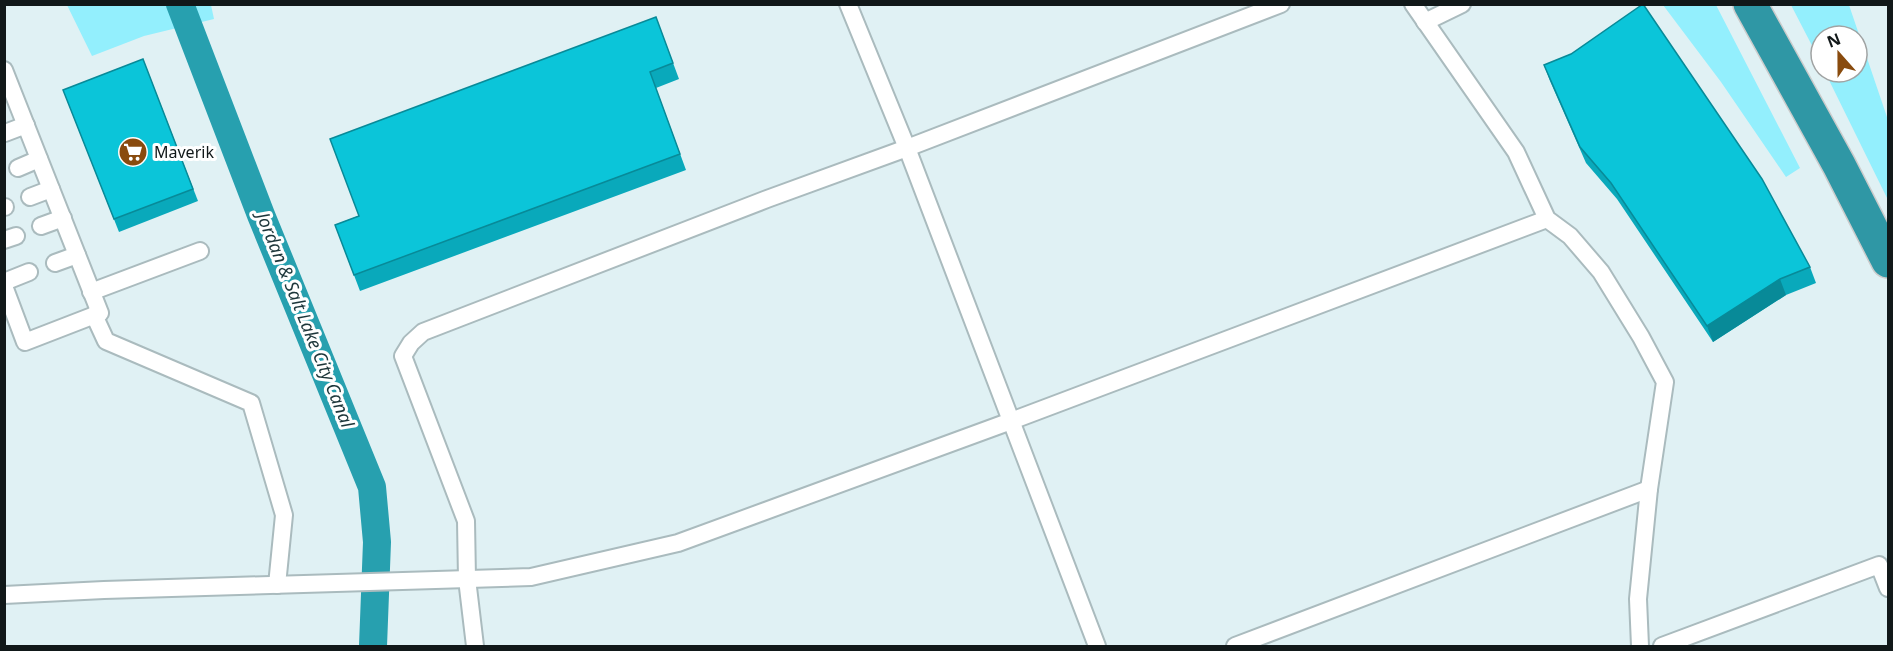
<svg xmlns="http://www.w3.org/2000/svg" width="1893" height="651" font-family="'Noto Sans',sans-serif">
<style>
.green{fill:#93effd}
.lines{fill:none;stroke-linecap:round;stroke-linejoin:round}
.canal{stroke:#27a0af;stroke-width:28}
.service-casing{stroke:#aabbbe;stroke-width:20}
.motorway-casing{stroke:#cbcccc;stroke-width:36}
.service{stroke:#fff;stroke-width:16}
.motorway{stroke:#2f97a5;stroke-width:33}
.wall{fill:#09a9bb}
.shaded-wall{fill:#088a98}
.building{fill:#0bc5d9;stroke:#088a98;stroke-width:1.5}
.labels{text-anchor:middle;stroke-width:6;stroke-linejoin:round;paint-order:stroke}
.poi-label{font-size:16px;fill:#111819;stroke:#fff;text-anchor:start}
.water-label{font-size:18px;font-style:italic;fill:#1d363a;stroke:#fff}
</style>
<rect width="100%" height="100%" fill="#e0f1f4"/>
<g class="green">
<polygon points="67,5 211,5 214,19 144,36 92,56"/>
<polygon points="1663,5 1716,5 1800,168 1786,177 1721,82"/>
<polygon points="1791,5 1849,5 1888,120 1888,200 1825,72 1857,72 1857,36 1821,36 1821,63"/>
</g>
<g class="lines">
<polyline class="canal" points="180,4 261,215 372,487 377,542 373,646"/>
<g class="service-casing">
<g id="service">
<polyline points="848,4 907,148 1281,4"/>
<polyline points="1413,4 1516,152 1547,219 1570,236 1601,272 1641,337 1665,382 1649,489 1638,599 1640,646"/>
<polyline points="1425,22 1462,4"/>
<polyline points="4,70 100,313 25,342 4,286"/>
<polyline points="5,133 26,125"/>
<polyline points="18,168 39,159"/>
<polyline points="30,197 51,189"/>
<polyline points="4,207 5,207"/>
<polyline points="41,226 63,218"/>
<polyline points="4,240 16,236"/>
<polyline points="55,263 77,255"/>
<polyline points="4,282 29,272"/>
<polyline points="91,292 200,251"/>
<polyline points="94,315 106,341 251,403 284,515 277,585"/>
<polyline points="4,595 104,590 531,577 678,543 1011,421 1547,219"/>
<polyline points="475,646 467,579 466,521 403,356 411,343 423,332 767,199 907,148 1097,646"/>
<polyline points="1235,646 1649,489"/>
<polyline points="1662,646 1879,565 1888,588"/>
</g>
</g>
<g class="motorway-casing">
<polyline id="motorway" points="1750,4 1839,165 1888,261"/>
</g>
<use href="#service" class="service"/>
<use href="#motorway" class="motorway"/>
</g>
<g class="wall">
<polygon points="656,17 679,79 656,88 686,170 360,291 335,225 358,216"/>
<polygon points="143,59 198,201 119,232 63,90"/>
<polygon points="1544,65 1810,267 1816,283 1786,295 1713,342 1617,199 1586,163 1550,81"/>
</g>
<polygon class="shaded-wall" points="1780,279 1786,295 1713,342 1707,326"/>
<g class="building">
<polygon points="1643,4 1762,179 1810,267 1780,279 1707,326 1611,183 1580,147 1544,65 1571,54"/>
<polygon points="656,17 673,63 650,72 680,154 354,275 335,225 359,216 330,139"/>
<polygon points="143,59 193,189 114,219 63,90"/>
</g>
<defs>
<g id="supermarket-disc" transform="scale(1.5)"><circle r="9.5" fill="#894b0e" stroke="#fff"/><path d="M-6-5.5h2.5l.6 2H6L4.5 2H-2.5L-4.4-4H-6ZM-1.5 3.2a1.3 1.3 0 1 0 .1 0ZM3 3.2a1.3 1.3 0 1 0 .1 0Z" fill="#fff"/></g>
</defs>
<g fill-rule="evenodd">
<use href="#supermarket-disc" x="133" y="152"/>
</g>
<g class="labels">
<g class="poi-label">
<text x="154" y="158">Maverik</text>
</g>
<g class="water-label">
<text transform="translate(305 320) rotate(68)" y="6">Jordan &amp; Salt Lake City Canal</text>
</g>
</g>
<rect width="1893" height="651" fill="none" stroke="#111819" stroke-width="12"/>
<g transform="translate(1839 54) rotate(339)"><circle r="28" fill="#ffffff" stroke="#a0a3a3" stroke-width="1.5"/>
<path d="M0-4.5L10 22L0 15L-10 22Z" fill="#894b0e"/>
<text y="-9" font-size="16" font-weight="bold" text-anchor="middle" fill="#111819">N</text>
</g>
</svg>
